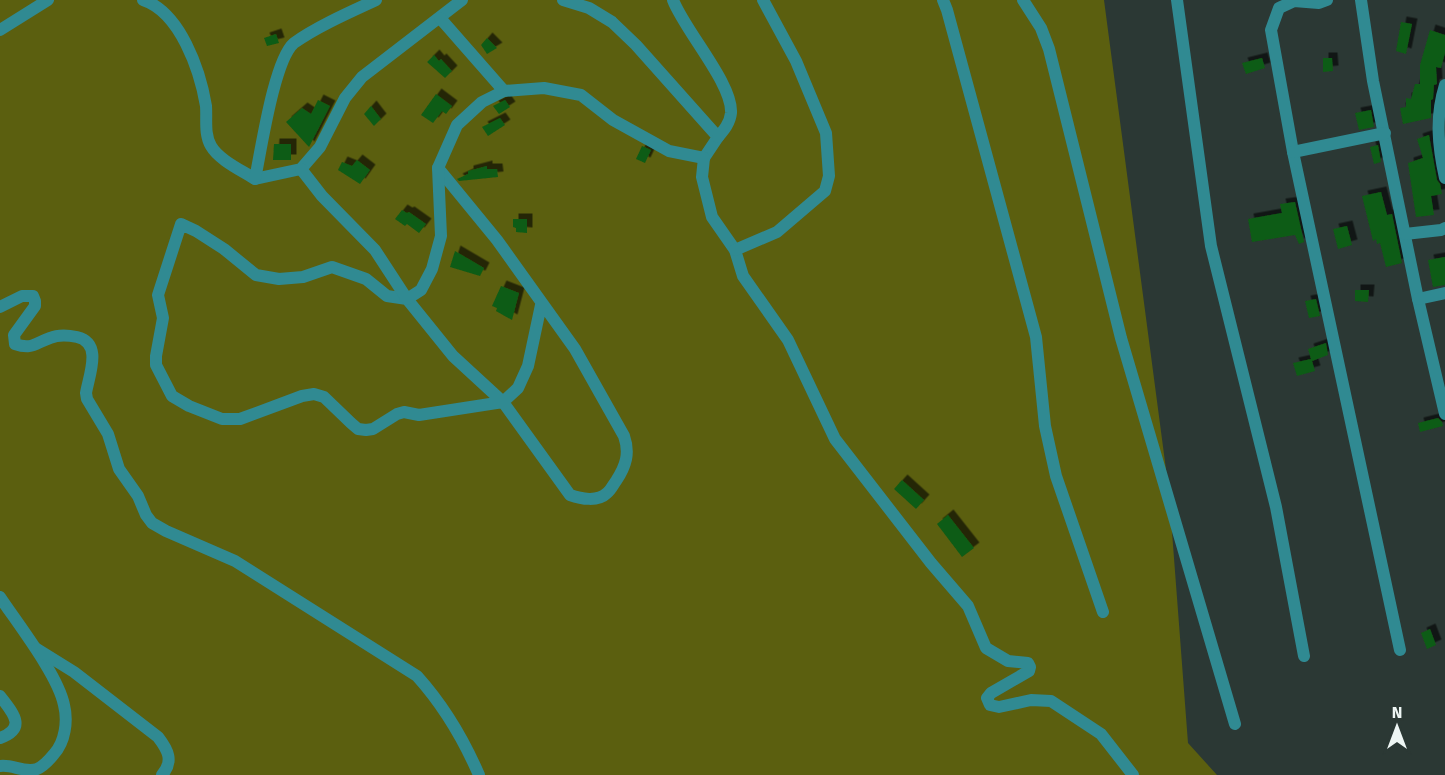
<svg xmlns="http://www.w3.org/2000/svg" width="1445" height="775" font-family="'Fira Sans',sans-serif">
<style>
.green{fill:#5b5f0f}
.building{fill:#105b14;filter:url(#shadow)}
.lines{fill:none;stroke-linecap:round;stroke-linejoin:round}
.minor{stroke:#308a92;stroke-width:12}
</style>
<defs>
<filter id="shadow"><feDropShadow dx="5.5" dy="-5.5" stdDeviation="0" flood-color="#0009"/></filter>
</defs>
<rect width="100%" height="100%" fill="#2b3834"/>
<polygon class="green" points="0,0 1104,0 1169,492 1188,743 1217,775 0,775"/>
<g class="building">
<polygon points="1401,22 1412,24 1406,54 1396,51"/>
<polygon points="1430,30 1445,35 1445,53 1441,68 1436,67 1437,84 1434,85 1433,99 1431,100 1431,118 1403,124 1400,108 1406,107 1406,98 1411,99 1415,84 1420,84 1420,65"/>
<polygon points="276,34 279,43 267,46 264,38"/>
<polygon points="487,38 497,48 487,54 481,45"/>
<polygon points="434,55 439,61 441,59 452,71 445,78 427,62"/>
<polygon points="1262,58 1265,68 1246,74 1242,63"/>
<polygon points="1323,58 1332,58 1333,71 1323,72"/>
<polygon points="436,94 452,106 446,114 442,111 433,123 421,115"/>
<polygon points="318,100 330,106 309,147 286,122 302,108 311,114"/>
<polygon points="505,100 510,107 499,114 493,106"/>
<polygon points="371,106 381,119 374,126 364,114"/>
<polygon points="1371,110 1374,127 1359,130 1355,113"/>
<polygon points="500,118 505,125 488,136 482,127"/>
<polygon points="1429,135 1437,180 1440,184 1442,194 1431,196 1434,215 1416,217 1408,163 1423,158 1417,139"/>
<polygon points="274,144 291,144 291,160 273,160"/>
<polygon points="1378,145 1381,162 1374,164 1370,147"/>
<polygon points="642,146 651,150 645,163 636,159"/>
<polygon points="357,160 370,170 360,184 338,170 342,162 352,166"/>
<polygon points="487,166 487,169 497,169 498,177 459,181 457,179 468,174 468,171"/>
<polygon points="1381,192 1387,215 1392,214 1402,263 1386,267 1380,243 1377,244 1376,239 1373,241 1362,196"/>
<polygon points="1295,202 1304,242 1299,244 1295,235 1252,242 1248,219 1282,213 1280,204"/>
<polygon points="402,210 407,213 409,212 426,224 419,233 407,224 405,226 395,219"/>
<polygon points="513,219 527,219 527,233 516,232 516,228 513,227"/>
<polygon points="1347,226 1352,245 1338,249 1333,229"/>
<polygon points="455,251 484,268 480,276 450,267"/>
<polygon points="1445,257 1445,285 1433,287 1428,260"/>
<polygon points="501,286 519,293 512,320 496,311 497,308 492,306"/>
<polygon points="1355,290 1369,290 1368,302 1355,301"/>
<polygon points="1316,299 1320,316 1309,318 1305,301"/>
<polygon points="1326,343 1328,355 1312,361 1315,371 1297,376 1293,363 1311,359 1308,349"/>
<polygon points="1438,418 1442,422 1443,426 1420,432 1418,423"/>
<polygon points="902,480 924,500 916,509 894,489"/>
<polygon points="948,515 974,548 962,557 937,524"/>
<polygon points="1430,629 1436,645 1427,649 1421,633"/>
</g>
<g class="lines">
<g class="minor">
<path d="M143 0C180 12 200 70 206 106 207 119 204 134 211 146 219 160 241 170 255 179L301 169 320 147 345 98 362 77 462 0"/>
<polyline points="563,0 589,8 612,22 636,45 718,137 704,158"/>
<path d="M673 0C685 31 733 84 731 113 730 123 724 130 718 137"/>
<polyline points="943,0 947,10 1036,337 1045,426 1056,476 1103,612"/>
<polyline points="1023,0 1041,28 1049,49 1121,338 1235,724"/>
<polyline points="1177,0 1211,246 1276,507 1304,656"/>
<polyline points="1327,0 1319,3 1294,1 1279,8 1271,30 1293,152 1400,650"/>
<polyline points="1361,0 1373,81 1418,299 1445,414"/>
<polyline points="440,18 504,91"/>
<polyline points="0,30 48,0"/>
<path d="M1445 85C1435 117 1438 146 1445 178"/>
<polyline points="1293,152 1385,133"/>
<path d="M438 168 497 240 575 349 624 436C630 453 626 466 616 481 613 485 611 490 607 493 598 502 581 499 570 495L503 402 453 356 407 299 387 296 366 279 332 267 303 277 279 279 256 275 224 249 196 231 181 224 158 295 163 318 156 356V365L172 396 189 406 222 419H240L302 396 314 394 324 397 351 423 358 429 366 430 373 429 397 414 404 412 419 415 503 402 518 388 528 366 541 305"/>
<polyline points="301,169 322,196 375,250 407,299 421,290 432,269 441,236 438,168 457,125 482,102 504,91 544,88 581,95 613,120 669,151 704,158 702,177 712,217 735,250 743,276 788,340 835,439 931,563 968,606 986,648 1008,661 1028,663 1030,667 1029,671 991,693 987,698 990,705 999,707 1031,700 1051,701 1101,734 1133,775"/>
<path d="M255 179C261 151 274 60 294 43 316 27 350 12 376 0"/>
<polyline points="1405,234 1441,230 1445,228"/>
<polyline points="735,250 777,232 825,191 829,176 826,133 796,61 763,0"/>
<polyline points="1418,299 1445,293"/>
<path d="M0 307 22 296H33L35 301V306L14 335 15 344C32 350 35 343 50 338 59 334 68 335 77 337 103 343 89 375 86 393L87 399 108 434 119 469 138 496 146 515 152 523 166 531 235 561 417 676C444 706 463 738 479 775"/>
<path d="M0 597C18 624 58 675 64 705 68 721 65 742 54 754 50 759 44 766 37 769 24 773 12 764 0 766"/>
<path d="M37 649 74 672 158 737C168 750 174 761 162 775"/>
<path d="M0 696C12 712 28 728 0 738"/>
</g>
</g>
<g transform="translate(1397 727)" stroke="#2b3834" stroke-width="4.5" paint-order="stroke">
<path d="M0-4.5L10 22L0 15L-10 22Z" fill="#eef6f4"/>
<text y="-9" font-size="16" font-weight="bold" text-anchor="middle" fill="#eef6f4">N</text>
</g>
</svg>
